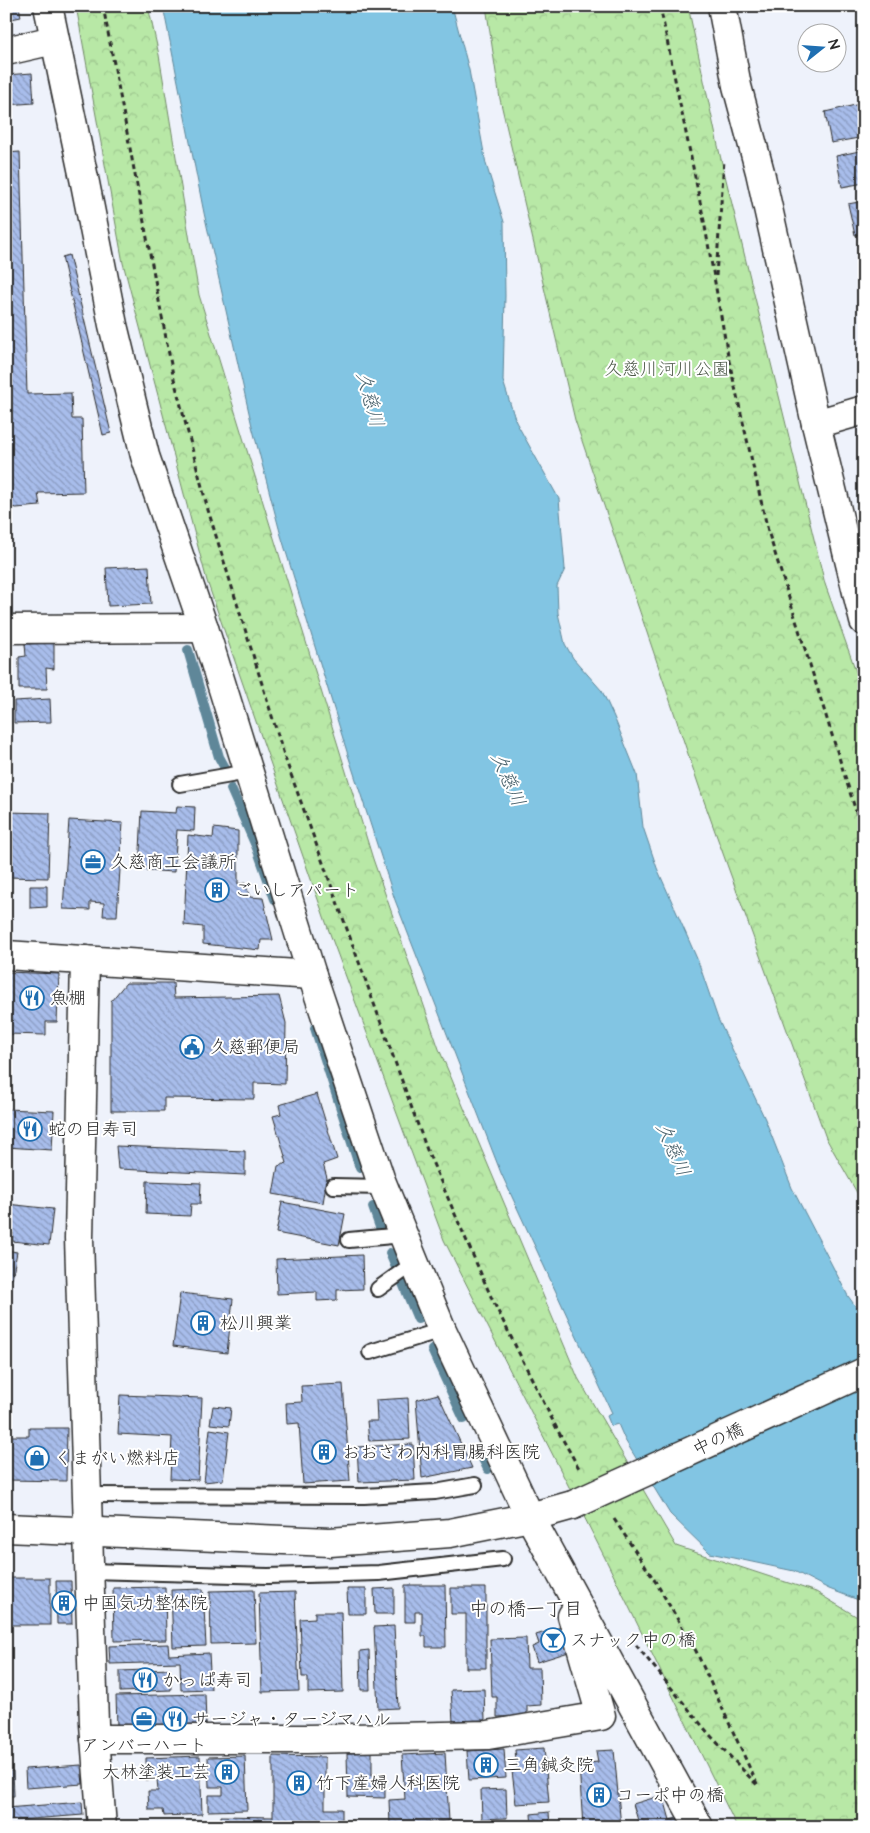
<svg xmlns="http://www.w3.org/2000/svg" width="870" height="1833" font-family="'Architects Daughter','Klee One',sans-serif">
<style>
.forest{fill:url(#forest-crowns);stroke:#728a68}
.water{fill:#82c5e3;stroke:#5f8799}
.lines{fill:none;stroke-linecap:round;stroke-linejoin:round}
.stream{stroke:#5f8799;stroke-width:10}
.building{fill:url(#building-back-hatch);stroke:#2b2b2b}
.service-casing{stroke:#2b2b2b;stroke-width:18}
.minor-casing{stroke:#2b2b2b;stroke-width:31}
.tertiary-casing{stroke:#2b2b2b;stroke-width:31}
.path{stroke:#2b2b2b;stroke-width:3;stroke-dasharray:5 4;stroke-linecap:butt}
.service{stroke:#fff;stroke-width:14}
.minor{stroke:#fff;stroke-width:28}
.tertiary{stroke:#fff;stroke-width:28}
.tertiary-bridge-casing{stroke:#2b2b2b;stroke-width:31;stroke-linecap:butt}
.tertiary-bridge{stroke:#fff;stroke-width:28}
.labels{text-anchor:middle;stroke-width:4;stroke-linejoin:round;paint-order:stroke}
.park-label{font-size:18px;fill:#4e5a4a;stroke:#fff}
.poi-label{font-size:18px;fill:#2b2b2b;stroke:#fff;text-anchor:start}
.street-label{font-size:18px;fill:#2b2b2b;stroke:#fff}
.water-label{font-size:19px;font-style:italic;fill:#49616b;stroke:#fff}
.neighbourhood-label{font-size:19px;fill:#2b2b2b;stroke:#fff}
</style>
<defs>
<pattern id="forest-crowns" width="20" height="18" patternUnits="userSpaceOnUse" patternTransform="scale(1.25)"><rect width="20" height="18" fill="#b8e8a6"/><path d="M2 6a3 3 0 1 1 6 0M12 15a3 3 0 1 1 6 0" fill="none" stroke="#9ec78f"/></pattern>
<pattern id="building-back-hatch" width="6" height="6" patternUnits="userSpaceOnUse" patternTransform="scale(1.25)"><rect width="6" height="6" fill="#a8bdeb"/><path d="M-1 5l2 2M0 0l6 6M5-1l2 2" fill="none" stroke="#899abf"/></pattern>
</defs>
<rect width="100%" height="100%" fill="#eef2fb"/>
<filter id="ink" filterUnits="userSpaceOnUse"><feTurbulence type="fractalNoise" baseFrequency=".02" numOctaves="2"/><feDisplacementMap in="SourceGraphic" scale="10" xChannelSelector="R" yChannelSelector="G"/><feConvolveMatrix kernelMatrix="1 2 1 2 8 2 1 2 1" color-interpolation-filters="sRGB"/></filter>
<g filter="url(#ink)">
<g class="forest">
<polygon points="76,6 148,6 159,55 199,295 373,859 439,1049 578,1378 676,1546 816,1592 864,1621 864,1827 737,1827 605,1558 444,1240 329,931 207,581 123,263"/>
<polygon points="486,6 688,6 720,155 825,584 864,694 864,1205 826,1138 704,801 575,420 500,99"/>
</g>
<polygon class="water" points="163,6 452,6 469,70 486,164 504,222 505,296 503,381 516,422 559,499 565,569 557,586 558,613 565,644 573,658 602,691 614,717 637,774 643,827 657,868 698,961 718,1019 765,1119 792,1188 848,1296 864,1318 864,1602 829,1589 794,1571 710,1553 670,1514 625,1440 618,1424 611,1426 607,1416 612,1413 501,1173 395,900 348,755 280,532 252,426 204,213"/>
<g class="lines">
<g class="stream">
<polyline points="188,650 219,757 224,766"/>
<polyline points="231,789 257,848 275,899"/>
<polyline points="315,1028 360,1168"/>
<polyline points="373,1207 380,1227"/>
<polyline points="390,1253 395,1265"/>
<polyline points="402,1281 418,1319"/>
<polyline points="432,1350 464,1419"/>
<polyline points="483,1459 488,1469"/>
</g>
</g>
<g class="building">
<polygon points="6,6 19,6 21,17 6,20"/>
<polygon points="32,73 34,103 6,105 6,75"/>
<polygon points="864,103 864,137 831,143 825,112"/>
<polygon points="864,150 864,183 842,187 836,156"/>
<polygon points="20,152 27,394 71,393 72,419 82,419 84,492 38,493 40,506 16,508 6,506 6,153"/>
<polygon points="864,201 864,234 855,235 848,204"/>
<polygon points="69,255 111,433 103,435 62,257"/>
<polygon points="149,566 151,604 108,606 106,568"/>
<polygon points="54,643 54,669 46,668 47,689 19,689 19,657 26,656 25,644"/>
<polygon points="6,645 9,645 10,671 6,671"/>
<polygon points="50,699 51,722 14,723 14,701"/>
<polygon points="6,728 8,728 9,774 6,774"/>
<polygon points="177,806 195,807 194,831 177,830 174,872 139,870 142,811 176,813"/>
<polygon points="6,812 50,813 48,878 6,877"/>
<polygon points="69,820 123,823 117,916 103,916 104,903 90,902 90,910 63,909"/>
<polygon points="214,828 238,831 238,884 245,883 250,897 263,898 273,940 261,940 260,950 203,944 203,927 184,925 188,835 213,838"/>
<polygon points="30,886 47,886 47,907 30,908"/>
<polygon points="6,972 59,974 57,1022 46,1022 46,1035 6,1034"/>
<polygon points="126,983 173,983 174,998 279,996 286,1023 285,1084 254,1083 254,1099 164,1098 164,1111 111,1111 111,1001"/>
<polygon points="317,1094 337,1159 323,1164 327,1178 323,1203 273,1194 278,1166 287,1163 273,1116 281,1114 279,1105"/>
<polygon points="6,1109 54,1111 52,1150 6,1147"/>
<polygon points="116,1146 245,1151 245,1175 118,1169"/>
<polygon points="147,1181 201,1183 200,1204 191,1204 190,1216 146,1214"/>
<polygon points="282,1202 345,1214 339,1245 276,1233"/>
<polygon points="7,1204 53,1209 49,1245 12,1241 13,1233 6,1232"/>
<polygon points="6,1250 17,1252 12,1279 6,1278"/>
<polygon points="362,1255 363,1289 337,1290 337,1300 317,1301 317,1292 277,1294 276,1259"/>
<polygon points="180,1293 233,1299 227,1353 173,1346"/>
<polygon points="343,1384 350,1481 303,1484 299,1423 287,1424 286,1403 302,1402 301,1386"/>
<polygon points="438,1394 472,1468 422,1478 416,1400"/>
<polygon points="120,1395 202,1398 198,1480 170,1479 172,1437 118,1434"/>
<polygon points="408,1398 410,1439 369,1441 367,1421 377,1421 376,1400"/>
<polygon points="213,1406 231,1408 229,1426 210,1424"/>
<polygon points="29,1428 67,1428 66,1481 7,1480 8,1436 29,1436"/>
<polygon points="210,1429 229,1432 223,1480 204,1482"/>
<polygon points="413,1444 415,1480 359,1482 357,1447"/>
<rect x="6" y="1578" width="44" height="47"/>
<polygon points="56,1581 71,1581 72,1624 57,1624"/>
<polygon points="405,1585 445,1585 446,1647 426,1647 426,1636 422,1636 422,1612 415,1612 415,1622 405,1622"/>
<polygon points="165,1587 166,1640 114,1641 113,1588"/>
<polygon points="394,1588 394,1614 375,1614 374,1589"/>
<polygon points="451,1588 486,1588 486,1668 466,1668 466,1614 451,1614"/>
<polygon points="203,1589 206,1646 173,1647 171,1590"/>
<polygon points="347,1589 366,1589 366,1614 348,1614"/>
<polygon points="254,1590 256,1643 211,1644 210,1591"/>
<polygon points="295,1592 299,1691 262,1692 259,1593"/>
<polygon points="315,1612 341,1612 343,1692 308,1693 308,1677 302,1677 300,1619 315,1618"/>
<polygon points="394,1626 398,1708 378,1709 374,1627"/>
<polygon points="564,1626 572,1651 537,1662 532,1647 539,1644 536,1635"/>
<polygon points="526,1638 527,1668 540,1668 541,1705 527,1706 527,1716 497,1717 497,1697 492,1697 490,1639"/>
<polygon points="168,1644 169,1655 209,1653 211,1689 181,1690 180,1662 110,1664 109,1646"/>
<polygon points="369,1650 370,1690 361,1690 360,1651"/>
<polygon points="170,1669 171,1690 120,1692 120,1671"/>
<polygon points="484,1689 485,1720 453,1721 451,1690"/>
<polygon points="205,1694 206,1724 117,1726 116,1696"/>
<polygon points="544,1748 549,1802 516,1804 512,1771 517,1771 515,1750"/>
<polygon points="504,1749 506,1778 469,1780 467,1751"/>
<polygon points="614,1750 621,1827 583,1827 579,1764 598,1762 596,1751"/>
<polygon points="372,1752 372,1775 385,1775 385,1798 348,1797 347,1753"/>
<polygon points="445,1753 449,1821 390,1825 389,1800 405,1799 402,1755"/>
<polygon points="200,1756 202,1814 164,1816 163,1810 149,1810 148,1791 158,1791 157,1779 146,1780 146,1758"/>
<polygon points="245,1756 247,1810 208,1811 208,1795 223,1795 223,1787 209,1787 208,1757"/>
<polygon points="273,1756 325,1757 325,1809 342,1809 342,1826 221,1827 221,1816 273,1817"/>
<polygon points="81,1765 83,1784 26,1788 25,1769"/>
<polygon points="6,1771 13,1771 14,1796 6,1796"/>
<polygon points="506,1789 507,1818 482,1819 481,1790"/>
<polygon points="663,1795 670,1820 677,1818 680,1827 640,1827 633,1804"/>
<polygon points="82,1802 83,1815 6,1821 6,1808"/>
<polygon points="549,1812 550,1827 532,1827 531,1814"/>
<polygon points="70,1822 70,1827 8,1827"/>
</g>
<g class="lines">
<g class="service-casing">
<g id="service">
<polyline points="180,784 248,772"/>
<polyline points="333,1186 383,1187"/>
<polyline points="349,1240 403,1235"/>
<polyline points="378,1289 414,1263"/>
<polyline points="370,1352 442,1330"/>
<polyline points="87,1495 364,1496 435,1492 475,1485"/>
<polyline points="89,1571 268,1576 379,1573 503,1559"/>
</g>
</g>
<g class="minor-casing">
<g id="minor">
<polyline points="48,6 85,183 113,325 145,456 204,628 312,975 380,1178 442,1330 530,1517 699,1827"/>
<polyline points="722,6 737,86 760,172 816,424 864,621"/>
<polyline points="6,51 54,40"/>
<polyline points="816,424 864,410"/>
<polyline points="6,629 204,628"/>
<polyline points="6,955 312,975"/>
<polyline points="85,960 79,1238 94,1724 102,1827"/>
<polyline points="95,1739 307,1739 488,1735 601,1716 572,1616"/>
</g>
</g>
<g class="tertiary-casing">
<polyline id="tertiary" points="6,1528 330,1542 450,1533 530,1517 573,1505"/>
</g>
<g class="path">
<polyline points="103,6 173,375 208,510 285,758 427,1150 492,1299 558,1431 580,1470"/>
<polyline points="660,6 704,221 729,361 768,531 864,837"/>
<polyline points="716,276 724,160"/>
<polyline points="614,1519 657,1584 696,1651 758,1786 709,1734 636,1645"/>
</g>
<use href="#service" class="service"/>
<use href="#minor" class="minor"/>
<use href="#tertiary" class="tertiary"/>
<g class="tertiary-bridge-casing">
<polyline id="tertiary-bridge" points="573,1505 864,1372"/>
</g>
<use href="#tertiary-bridge" class="tertiary-bridge"/>
</g>
</g>
<defs>
<g id="office-ring" transform="scale(1.25)"><circle r="9.5" fill="#fff" stroke="#1f6fb2" stroke-width="1.5"/><path d="M-6-3h4V-5.5h4V-3h4V5H-6ZM-1-4.5V-3h2v-1.5ZM-6 0V1H6V0Z" fill="#1f6fb2"/></g>
<g id="building-ring" transform="scale(1.25)"><circle r="9.5" fill="#fff" stroke="#1f6fb2" stroke-width="1.5"/><path d="M-4-6H4V6H1V3H-1V6H-4ZM-2.5-4.3h1.7v1.8h-1.7ZM.8-4.3h1.7v1.8H.8ZM-2.5-1h1.7V.8h-1.7ZM.8-1h1.7V.8H.8Z" fill="#1f6fb2"/></g>
<g id="restaurant-ring" transform="scale(1.25)"><circle r="9.5" fill="#fff" stroke="#1f6fb2" stroke-width="1.5"/><path d="M-5-6h1v4h1v-4h1v4h1v-4h1v5L-1.5 .5V6h-2V.5L-5-1ZM5-6V6H3V1.5H1.5Q1.5-4 5-6Z" fill="#1f6fb2"/></g>
<g id="civic-ring" transform="scale(1.25)"><circle r="9.5" fill="#fff" stroke="#1f6fb2" stroke-width="1.5"/><path d="M-.6-6.5H3V-4.5H.6V-3L4-1V1h2V6H-6V1h2V-1L-.6-3ZM-1.2 2.5V6h2.4V2.5Z" fill="#1f6fb2"/></g>
<g id="shop-ring" transform="scale(1.25)"><circle r="9.5" fill="#fff" stroke="#1f6fb2" stroke-width="1.5"/><path d="M-5-2.5h2.3a2.7 3.5 0 0 1 5.4 0H5L5.5 6h-11ZM-1.5-2.5h3a1.5 2.3 0 0 0-3 0Z" fill="#1f6fb2"/></g>
<g id="bar-ring" transform="scale(1.25)"><circle r="9.5" fill="#fff" stroke="#1f6fb2" stroke-width="1.5"/><path d="M-6-5H6L.8 .8V4.5H3.5V6h-7V4.5H-.8V.8Z" fill="#1f6fb2"/></g>
</defs>
<g fill-rule="evenodd">
<use href="#office-ring" x="93" y="862"/>
<use href="#building-ring" x="217" y="890"/>
<use href="#restaurant-ring" x="32" y="998"/>
<use href="#civic-ring" x="192" y="1047"/>
<use href="#restaurant-ring" x="30" y="1129"/>
<use href="#building-ring" x="203" y="1323"/>
<use href="#building-ring" x="324" y="1452"/>
<use href="#shop-ring" x="37" y="1458"/>
<use href="#building-ring" x="64" y="1603"/>
<use href="#bar-ring" x="553" y="1640"/>
<use href="#restaurant-ring" x="145" y="1680"/>
<use href="#office-ring" x="144" y="1719"/>
<use href="#restaurant-ring" x="175" y="1719"/>
<use href="#building-ring" x="486" y="1765"/>
<use href="#building-ring" x="227" y="1772"/>
<use href="#building-ring" x="299" y="1783"/>
<use href="#building-ring" x="599" y="1795"/>
</g>
<g class="labels">
<g class="park-label">
<text x="667" y="375">久慈川河川公園</text>
</g>
<g class="poi-label">
<text x="110" y="868">久慈商工会議所</text>
<text x="234" y="896">ごいしアパート</text>
<text x="50" y="1004">魚棚</text>
<text x="210" y="1053">久慈郵便局</text>
<text x="48" y="1135">蛇の目寿司</text>
<text x="220" y="1329">松川興業</text>
<text x="342" y="1458">おおさわ内科胃腸科医院</text>
<text x="54" y="1464">くまがい燃料店</text>
<text x="82" y="1609">中国気功整体院</text>
<text x="570" y="1646">スナック中の橋</text>
<text x="162" y="1686">かっぱ寿司</text>
<text x="192" y="1725">サージャ・タージマハル</text>
<text x="144" y="1751" text-anchor="middle">アンバーハート</text>
<text x="504" y="1771">三角鍼灸院</text>
<text x="210" y="1778" text-anchor="end">大林塗装工芸</text>
<text x="316" y="1789">竹下産婦人科医院</text>
<text x="616" y="1801">コーポ中の橋</text>
</g>
<g class="street-label">
<text transform="translate(718 1439) rotate(-25)" y="6">中の橋</text>
</g>
<g class="water-label">
<text transform="translate(371 399) rotate(75)" y="7">久慈川</text>
<text transform="translate(509 779) rotate(66)" y="7">久慈川</text>
<text transform="translate(674 1149) rotate(66)" y="7">久慈川</text>
</g>
<g class="neighbourhood-label">
<text x="526" y="1615">中の橋一丁目</text>
</g>
</g>
<rect width="870" height="1833" fill="none" stroke="#fff" stroke-width="25"/>
<rect x="12" y="12" width="845" height="1808" fill="none" stroke="#2b2b2b" stroke-width="2" filter="url(#ink)"/>
<g transform="translate(822 48) rotate(73)"><circle r="24" fill="#ffffff" stroke="#aaaaaa"/>
<path d="M0-4L9 19L0 12L-9 19Z" fill="#1f6fb2"/>
<text y="-8" font-size="14" font-weight="bold" text-anchor="middle" fill="#2b2b2b">N</text>
</g>
</svg>
